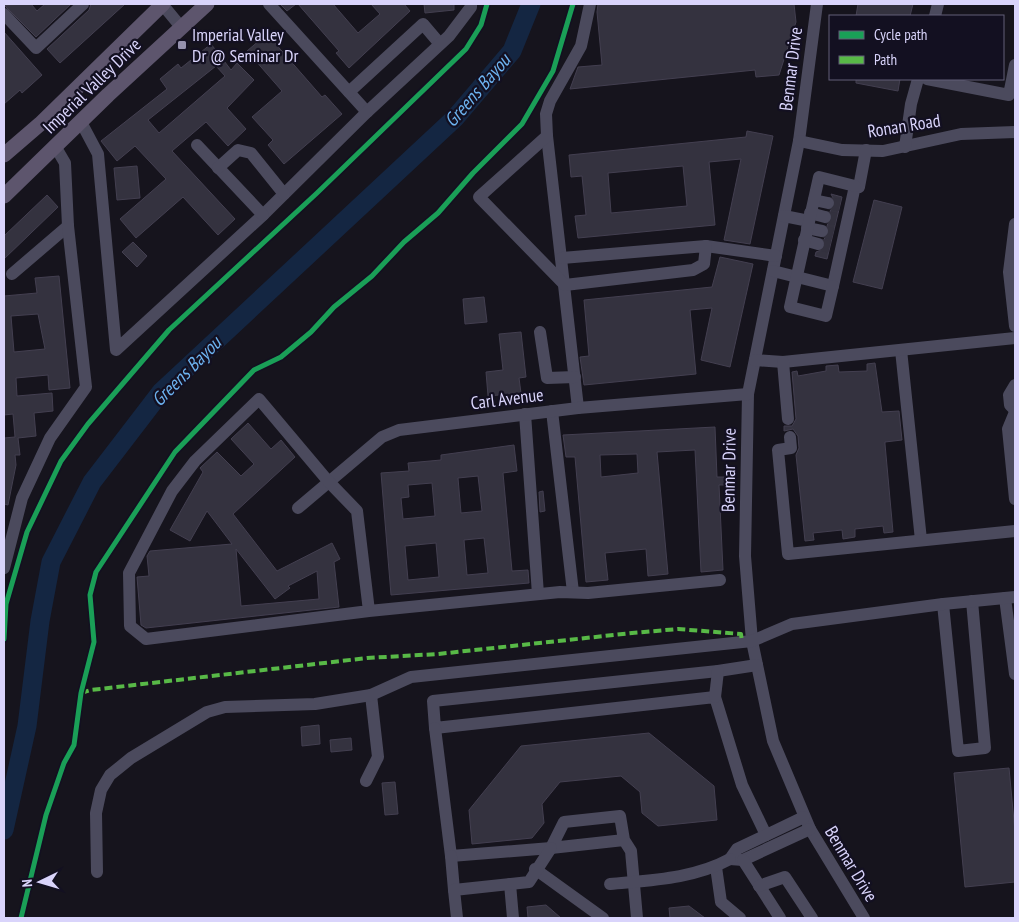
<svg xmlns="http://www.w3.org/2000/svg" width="1019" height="922" font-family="'PT Sans Narrow',sans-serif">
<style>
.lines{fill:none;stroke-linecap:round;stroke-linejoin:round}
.river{stroke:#142642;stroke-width:19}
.building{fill:#34323f;stroke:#433f50;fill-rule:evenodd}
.minor-tunnel{stroke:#33313e;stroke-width:12;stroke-dasharray:12 6;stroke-linecap:butt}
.minor{stroke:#4b4a5d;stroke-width:12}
.major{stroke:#5d556d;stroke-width:15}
.quiet{stroke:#58b947;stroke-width:4;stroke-dasharray:8 4;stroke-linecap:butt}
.cycleway-casing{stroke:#131021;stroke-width:8}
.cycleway{stroke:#1a9f57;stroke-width:5}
.poi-dot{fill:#9591ad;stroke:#131021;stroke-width:2}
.labels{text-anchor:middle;stroke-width:4.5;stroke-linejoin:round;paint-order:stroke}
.poi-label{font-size:18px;fill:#d9d4fb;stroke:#131021;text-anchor:start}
.street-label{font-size:18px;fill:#d9d4fb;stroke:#131021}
.water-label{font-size:19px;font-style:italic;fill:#6db3f0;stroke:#131021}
</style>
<rect width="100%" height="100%" fill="#16141d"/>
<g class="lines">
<polyline class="river" points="4,830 27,726 40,621 51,562 92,482 161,392 455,118 512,51 531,4"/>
</g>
<g class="building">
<polygon points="31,4 37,11 45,4 71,4 36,37 4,5"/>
<polygon points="91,4 125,4 60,63 47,49 89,10"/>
<polygon points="280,4 296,4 287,11"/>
<polygon points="298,4 333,4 358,33 380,14 371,4 404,4 410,11 349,68 336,53 339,51"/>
<polygon points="424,4 454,4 454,10 425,13"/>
<polygon points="598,4 794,4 796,22 779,75 756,77 755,70 570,89 578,67 602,65 597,12"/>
<polygon points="858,4 913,4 910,16 856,16"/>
<polygon points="4,32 42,75 22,93 20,90 4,104"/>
<polygon points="267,34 322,97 325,95 342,114 284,164 268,145 273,140 252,117 282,91 247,51"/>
<path d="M211 44 231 70 237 63 254 80 227 108 246 129 228 146 206 122 172 151 235 219 218 235 183 197 136 238 120 219 166 179 135 146 117 161 101 141 167 89 160 79 178 64 181 68ZM216 66 225 76 159 133 148 120Z"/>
<polygon points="856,79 900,79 898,91 856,83"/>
<path d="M747 131 773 136 750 244 724 240 741 159 709 162 715 225 578 238 575 216 586 215 582 176 571 177 569 155 746 137ZM683 166 687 206 611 213 608 173Z"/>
<polygon points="137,166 140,198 117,200 114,168"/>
<polygon points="831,194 842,197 827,259 815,256 816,252 824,249 826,246 824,239 830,233 827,225 833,219 830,211 836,204"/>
<polygon points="47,195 58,207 4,259 4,236"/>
<polygon points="874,200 902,207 882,289 853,282"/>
<polygon points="133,242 147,256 137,267 122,252"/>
<polygon points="720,257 753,264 730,367 701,360 712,308 690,310 696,374 584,385 580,357 589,356 584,300 712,287"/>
<path d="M59 276 70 388 49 390 48 375 16 378 17 396 52 393 53 411 34 413 36 436 18 438 20 455H15L16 465 8 505 4 504V438L15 437 13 414 4 415V296L37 293 35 278ZM38 314 45 349 14 352 11 316Z"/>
<polygon points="484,297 487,322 465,324 463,299"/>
<polygon points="521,332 526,377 519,378 521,393 488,396 486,372 503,370 499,334"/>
<polygon points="875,363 882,412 899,411 902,440 885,442 885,444 893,532 884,533 883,526 855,529 855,537 843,539 842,530 813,533 814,540 805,541 796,455 799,448 798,436 793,429 784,431 784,426 792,426 796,419 792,372 797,371 798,376 826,371 826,366 838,365 839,372 867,371 867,364"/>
<path d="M248 423 271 449 281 440 295 457 233 514 277 571 332 543 340 559 334 562 339 607 146 628 141 625 137 577 149 576 147 556 150 551 232 544 207 511 190 541 170 530 203 472 200 468 217 452 241 476 254 464 231 439ZM236 549 275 599 290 588 288 586 317 571 319 599 241 606Z"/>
<path d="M715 427 717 477H725V485H719L723 570 701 572 695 450 657 452 668 574 648 576 646 549 605 553 608 580 586 582 575 457H566L563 435ZM637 454 638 473 601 477 600 455Z"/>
<path d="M514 445 517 471 503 473 512 571 528 570 529 583 391 595 381 473 409 471 408 463 441 460V455ZM478 476 482 511 461 513 458 478ZM432 483 435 516 403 519 401 498 409 497 408 485ZM484 538 488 573 467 575 464 540ZM436 543 439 577 408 580 405 546Z"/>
<polygon points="543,491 545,511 540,512 539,492"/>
<polygon points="319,725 320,744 302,746 301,727"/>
<polygon points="649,733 714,786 717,820 658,826 642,813 640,792 621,776 560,782 542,804 544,823 532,838 472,844 469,810 521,746"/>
<polygon points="351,738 352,750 331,752 330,740"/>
<polygon points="1009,768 1015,832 1015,882 965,887 954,773"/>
<polygon points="395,782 398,814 385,815 382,783"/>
<polygon points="546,905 561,918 528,918 527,907"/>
<polygon points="689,906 705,918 670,918 669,908"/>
</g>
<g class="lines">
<g class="minor-tunnel">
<polyline points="828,203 840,205"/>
<polyline points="825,217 836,219"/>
<polyline points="822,231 833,234"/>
<polyline points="818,244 830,247"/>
</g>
<g class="minor">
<polyline points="162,4 181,27"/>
<polyline points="269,4 367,112"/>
<polyline points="817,4 799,141 748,394 745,556 752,641 773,741 810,829 864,918"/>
<polyline points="4,14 36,48 83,4"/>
<polyline points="935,16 938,4"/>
<polyline points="927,79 1009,95 1015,65"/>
<polyline points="349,92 423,24 440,44"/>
<polyline points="81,122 98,154 116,350 263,215 367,112 449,36 471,7 471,4"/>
<polyline points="547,136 578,408"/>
<polyline points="799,141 842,150 883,151 961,134 1015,132"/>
<polyline points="197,145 263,215"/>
<polyline points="905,147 911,104 918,79"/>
<polyline points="218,168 238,150 251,153 284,194"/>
<polyline points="814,200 828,203"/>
<polyline points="810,213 825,217"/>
<polyline points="784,216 809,221"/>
<polyline points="1015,224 1009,272 1015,326"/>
<polyline points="807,228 822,231"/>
<polyline points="804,240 818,244"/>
<polyline points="706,246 776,256"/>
<polyline points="562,258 706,246 704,264 693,270 565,285 479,197 547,136 546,114 550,101 581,46 590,4"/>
<polyline points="773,271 833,286 855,186 859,187 866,150"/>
<polyline points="12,274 68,226"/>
<polyline points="833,286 826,316 790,307 819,177 855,186"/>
<polyline points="540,332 547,378 575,377"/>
<polyline points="901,350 921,540"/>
<polyline points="755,360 783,362 1015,338"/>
<polyline points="783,362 788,419"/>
<polyline points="1015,385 1009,395 1010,405 1015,410"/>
<polyline points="552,411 573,592"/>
<polyline points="1015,412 1008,429 1015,499"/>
<polyline points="525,414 538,594"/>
<polyline points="790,437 791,448 778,450 788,554 1015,531"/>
<polyline points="298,508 382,437 399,430 578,408 748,394"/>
<polyline points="4,568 22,498 50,438 86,387 68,226 65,163 55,146"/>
<polyline points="1005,598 1015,674"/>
<polyline points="943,604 958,751 985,748 972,601"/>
<polyline points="369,611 357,511 328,481 259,399 195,461 172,491 129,573 130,626 146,639 369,611 560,592 588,593 720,580"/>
<polyline points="757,665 718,671 433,701 435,728 715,697 742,785 766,835"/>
<polyline points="715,697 718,671"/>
<polyline points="435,728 451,856 551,848"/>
<polyline points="366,781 378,757 371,695"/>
<polyline points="804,817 737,849 730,859 743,860 810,829"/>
<polyline points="624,840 551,848 564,822 620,816 624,840 631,851 637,918"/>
<polyline points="451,856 454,890"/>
<polyline points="743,860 780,918"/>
<polyline points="716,867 721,902 740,918"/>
<polyline points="535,869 603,918"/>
<polyline points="97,872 96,813 101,790 110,775 131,758 207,712 225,707 315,704 371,695 411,677 752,641 792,624 943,604 1015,597"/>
<polyline points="510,884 513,918"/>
<path d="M610 884C651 880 693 879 730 859"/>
<polyline points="759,886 785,877 812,918"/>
<polyline points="457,918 454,890 529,882 551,848"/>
</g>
<g class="major">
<polyline points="4,155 40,124 163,4"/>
<polyline points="4,196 108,95 207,4"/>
</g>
<polyline class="quiet" points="81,693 91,690 367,658 438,654 632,633 678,629 741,634 742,642"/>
<g class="cycleway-casing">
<g id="cycleway">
<polyline points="4,639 6,604 27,532 61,461 88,424 169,330 317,193 466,49 481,25 487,4"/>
<polyline points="21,918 46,815 64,763 74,745 81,693 94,642 90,595 96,572 175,452 254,370 281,357 311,332 334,307 372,276 404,242 438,213 473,173 522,124 553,71 573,4"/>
</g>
</g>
<use href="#cycleway" class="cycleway"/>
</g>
<rect class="poi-dot" x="177" y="40" width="10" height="10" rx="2.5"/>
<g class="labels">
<g class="poi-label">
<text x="192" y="41">Imperial Valley<tspan x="192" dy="21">Dr @ Seminar Dr</tspan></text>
</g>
<g class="street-label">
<text transform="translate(791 69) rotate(-83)" y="6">Benmar Drive</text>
<text transform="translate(92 86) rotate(-44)" y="6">Imperial Valley Drive</text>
<text transform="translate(904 126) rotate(-9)" y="6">Ronan Road</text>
<text transform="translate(507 399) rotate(-7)" y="6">Carl Avenue</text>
<text transform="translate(729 470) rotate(-89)" y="6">Benmar Drive</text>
<text transform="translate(851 864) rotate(59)" y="6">Benmar Drive</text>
</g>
<g class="water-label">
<text transform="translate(477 90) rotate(-49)" y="7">Greens Bayou</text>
<text transform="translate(186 371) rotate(-45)" y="7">Greens Bayou</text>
</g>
</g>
<rect width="1019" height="922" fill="none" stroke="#d9d4fb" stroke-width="10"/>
<rect x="829" y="15" width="175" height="65" fill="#131021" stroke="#625e78"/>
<rect x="839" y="31" width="25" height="8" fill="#1a9f57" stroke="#625e78"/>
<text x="874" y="40" font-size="15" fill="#d9d4fb">Cycle path</text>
<rect x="839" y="56" width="25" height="8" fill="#58b947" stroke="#625e78"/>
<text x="874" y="65" font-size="15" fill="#d9d4fb">Path</text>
<g transform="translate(40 882) rotate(265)" stroke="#131021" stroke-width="4" paint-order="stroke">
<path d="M0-4L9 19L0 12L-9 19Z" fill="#d9d4fb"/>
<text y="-8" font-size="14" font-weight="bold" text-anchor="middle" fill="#d9d4fb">N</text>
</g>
</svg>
